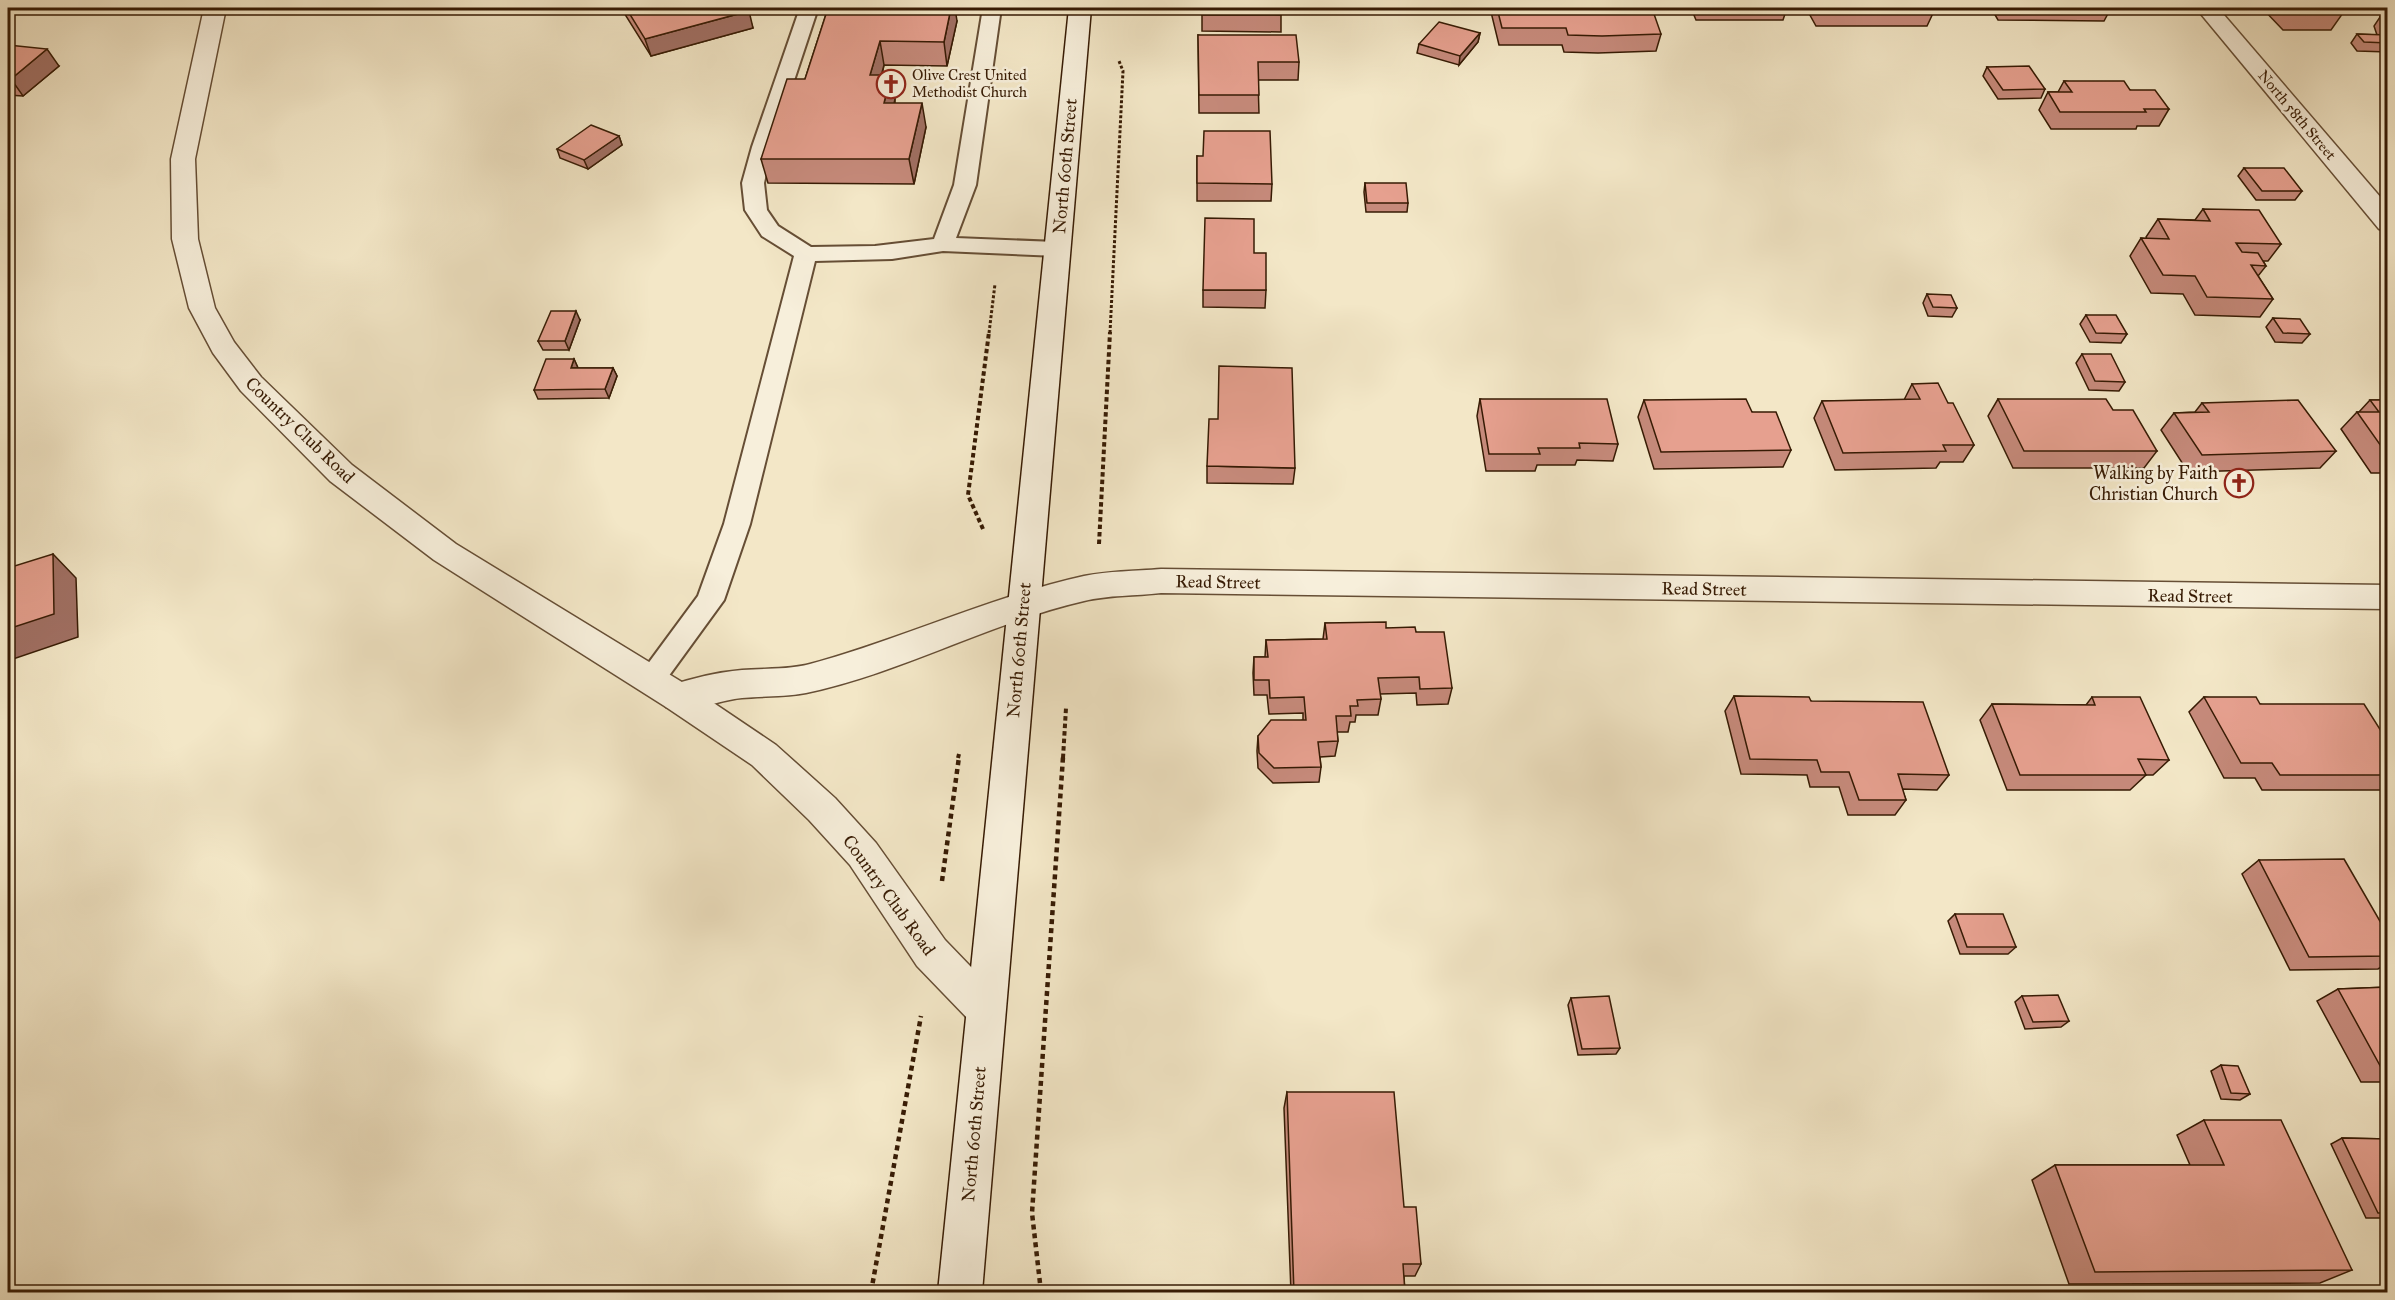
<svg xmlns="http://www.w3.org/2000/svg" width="2395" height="1300" font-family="'IM FELL Great Primer',serif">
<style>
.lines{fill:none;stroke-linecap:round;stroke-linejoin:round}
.service-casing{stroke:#664e35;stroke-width:4}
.minor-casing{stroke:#664e35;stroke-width:3}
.tertiary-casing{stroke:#664e35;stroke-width:3}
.secondary-casing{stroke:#371b04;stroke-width:3}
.path-far2{stroke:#371b04;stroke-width:3;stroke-dasharray:3 2;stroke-linecap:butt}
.path-far1{stroke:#371b04;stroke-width:4;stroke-dasharray:4.5 3;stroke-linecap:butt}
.path{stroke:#371b04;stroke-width:4.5;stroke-dasharray:5 4;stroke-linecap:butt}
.service{fill:#f7efdb;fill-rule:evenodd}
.minor{fill:#f7efdb;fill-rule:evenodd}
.tertiary{fill:#f7efdb;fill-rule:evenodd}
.secondary{fill:#f7efdb;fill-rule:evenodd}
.wall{fill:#c68a7b;stroke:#371b04;stroke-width:1.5}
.shaded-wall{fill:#a17064;stroke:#371b04;stroke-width:1.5}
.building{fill:#e6a08f;stroke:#371b04;stroke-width:1.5}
.labels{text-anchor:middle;stroke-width:5;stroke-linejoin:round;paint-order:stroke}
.far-poi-label{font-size:15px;fill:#371b04;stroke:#f7efdb;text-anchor:start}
.far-street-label{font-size:15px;fill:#371b04;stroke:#f7efdb}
.street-label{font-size:18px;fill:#371b04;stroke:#f7efdb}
.poi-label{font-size:18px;fill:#371b04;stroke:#f7efdb;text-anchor:end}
</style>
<rect width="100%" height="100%" fill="#f3e7c7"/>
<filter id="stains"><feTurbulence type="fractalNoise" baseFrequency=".00333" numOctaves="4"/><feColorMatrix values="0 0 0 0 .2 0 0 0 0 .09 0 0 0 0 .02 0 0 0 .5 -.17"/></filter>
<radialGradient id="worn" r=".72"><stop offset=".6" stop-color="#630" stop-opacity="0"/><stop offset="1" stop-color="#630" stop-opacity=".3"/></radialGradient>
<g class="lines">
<g class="service-casing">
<polygon id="service" points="800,8 818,8 772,147 764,183 767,210 778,226 811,247 875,246 934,239 954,185 983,8 1001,8 976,185 956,238 1057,242 1065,244 1068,249 1065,254 1057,256 943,251 892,259 815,261 750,524 724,600 660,688 650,692 640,688 636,680 698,596 724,524 794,256 762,236 745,210 742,183 752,147"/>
</g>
<g class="minor-casing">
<g id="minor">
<polygon points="2196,8 2218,8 2388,206 2388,231 2379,229"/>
<path d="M1161 569 2388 585V609L1161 593C1136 596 1108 595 1084 601 989 623 901 673 806 693 784 697 763 696 742 698 717 700 691 715 666 707L661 697 666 687C689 679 717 672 742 670 765 668 787 670 810 664 902 639 990 597 1084 576 1108 571 1136 571 1161 569Z"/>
</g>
</g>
<g class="tertiary-casing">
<polygon id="tertiary" points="204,8 226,8 195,159 198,239 215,308 234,342 261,377 352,465 456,544 690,687 776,745 835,798 876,843 945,940 999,996 1005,1009 999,1022 985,1028 971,1022 917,966 850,865 809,820 752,765 666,707 434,560 330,481 241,391 213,353 189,308 172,239 171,159"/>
</g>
<g class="secondary-casing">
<polygon id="secondary" points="1069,8 1091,8 982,1292 938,1292"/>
</g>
<g class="path-far2">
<polyline points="989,333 995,284"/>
<polyline points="1110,333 1123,71 1119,61"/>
</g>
<g class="path-far1">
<polyline points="983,529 968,495 989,332"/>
<polyline points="1099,544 1110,332"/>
<polyline points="958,758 959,754"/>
<polyline points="1063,758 1066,708"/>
</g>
<g class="path">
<polyline points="942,881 959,757"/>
<polyline points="871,1292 921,1016"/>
<polyline points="1041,1292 1032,1213 1063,757"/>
</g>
<use href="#service" class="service"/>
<use href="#minor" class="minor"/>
<use href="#tertiary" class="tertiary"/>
<use href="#secondary" class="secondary"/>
</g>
<g class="wall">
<polygon points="621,8 746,8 753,28 651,56"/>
<polygon points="828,8 957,21 947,66 884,65 882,75 895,99 895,103 926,127 914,184 768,183 761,159 805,79"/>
<polygon points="1202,8 1281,15 1281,32 1202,31"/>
<polygon points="1492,8 1573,8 1574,12 1635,14 1661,34 1656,51 1598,53 1564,52 1562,45 1499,45 1491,12"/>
<polygon points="1691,8 1787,8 1783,20 1696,20"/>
<polygon points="1806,8 1934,8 1935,9 1927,26 1816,26"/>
<polygon points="1991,8 2111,8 2104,21 1998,20"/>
<polygon points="2262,8 2337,8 2343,13 2331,30 2283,30"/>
<polygon points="2380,17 2388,18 2388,52 2357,51 2351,43 2357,34 2377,35 2374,26"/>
<polygon points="1480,33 1478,42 1459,65 1417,53 1419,44"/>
<polygon points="1198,35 1299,62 1298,80 1258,80 1259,113 1199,113"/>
<polygon points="8,45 59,66 23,96 8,95"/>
<polygon points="1987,67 2045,89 2041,98 1998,99 1983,76"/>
<polygon points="2064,81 2130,90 2169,109 2159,126 2137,126 2136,129 2051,129 2039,110 2048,92 2058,92"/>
<polygon points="619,136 622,145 588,169 560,158 557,149"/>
<polygon points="1197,156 1272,184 1271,201 1197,201"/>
<polygon points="2244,168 2302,191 2295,200 2256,200 2238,176"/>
<polygon points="1365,183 1408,203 1407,212 1366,212 1364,192"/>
<polygon points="2203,209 2281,244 2268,261 2263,261 2266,266 2258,276 2273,299 2260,317 2195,315 2183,294 2151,293 2130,256 2141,238 2147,239 2146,237 2158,219 2195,220"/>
<polygon points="1203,290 1266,290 1265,308 1203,307"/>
<polygon points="1927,294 1957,308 1952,317 1928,316 1923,303"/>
<polygon points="2086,315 2127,334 2121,343 2090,342 2080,324"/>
<polygon points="2273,318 2310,334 2302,343 2275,342 2266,327"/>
<polygon points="580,320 569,350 543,350 538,341"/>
<polygon points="2082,354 2125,382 2119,391 2089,390 2076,363"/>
<polygon points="574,359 578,368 613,368 617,376 609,398 538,399 534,390"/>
<polygon points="1912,384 1948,403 1974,445 1963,462 1940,462 1936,468 1835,470 1814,418 1822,401 1904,400"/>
<polygon points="1480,399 1618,444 1613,461 1577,460 1575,465 1537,465 1535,471 1486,471 1477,416"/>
<polygon points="1998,399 2157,451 2144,468 2013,468 1988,416"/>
<polygon points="1644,400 1752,412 1791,450 1783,467 1654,469 1638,417"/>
<polygon points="2370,400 2388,400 2388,473 2371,473 2341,429 2357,412 2359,412"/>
<polygon points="2202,403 2336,451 2320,468 2188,472 2161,430 2174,413 2195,412"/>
<polygon points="1207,466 1295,468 1293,484 1207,483"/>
<polygon points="1325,623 1386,628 1416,632 1452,688 1448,704 1417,705 1416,693 1380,694 1381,699 1378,715 1356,715 1355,722 1350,722 1348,732 1337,732 1338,741 1335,756 1320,757 1321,767 1319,782 1273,783 1258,768 1257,751 1258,736 1303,720 1303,713 1269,714 1267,695 1254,695 1253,673 1254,657 1265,657 1266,640 1323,639"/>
<polygon points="1734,696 1811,701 1949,775 1937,790 1902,789 1906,800 1895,815 1848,815 1839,787 1810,787 1807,775 1741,774 1725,711"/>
<polygon points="2092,697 2169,760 2153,775 2145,775 2146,775 2130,790 2007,790 1980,720 1992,704 2086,705"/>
<polygon points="2204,697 2260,704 2388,742 2388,797 2384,791 2385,790 2262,790 2255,778 2224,778 2189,712"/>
<polygon points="2259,860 2388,935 2388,963 2378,969 2290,970 2242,874"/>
<polygon points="1955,914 2016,947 2008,954 1960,954 1948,921"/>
<polygon points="2388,987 2388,1082 2361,1082 2317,1001 2338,989"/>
<polygon points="2022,996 2069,1021 2061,1027 2025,1029 2015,1002"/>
<polygon points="1571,998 1620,1048 1616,1054 1578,1055 1568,1005"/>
<polygon points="2221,1065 2250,1094 2240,1100 2221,1099 2211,1071"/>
<polygon points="1287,1092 1404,1207 1421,1264 1415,1276 1404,1276 1405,1293 1291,1293 1284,1108"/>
<polygon points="2204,1120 2352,1270 2320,1283 2069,1284 2032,1180 2055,1165 2190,1165 2177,1135"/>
<polygon points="2342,1138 2388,1139 2388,1218 2366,1218 2331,1144"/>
</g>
<g class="shaded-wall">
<polygon points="951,8 955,8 957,21 947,66 944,42"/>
<polygon points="749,11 753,28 651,56 645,39"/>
<polygon points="1480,33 1478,42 1459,65 1460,56"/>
<polygon points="880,41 884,65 875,99 870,75"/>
<polygon points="47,49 59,66 23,96 11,79"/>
<polygon points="891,75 895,99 889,127 884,103"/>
<polygon points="922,103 926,127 914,184 909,159"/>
<polygon points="619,136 622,145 588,169 584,160"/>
<polygon points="576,311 580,320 569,350 565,341"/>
<polygon points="574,359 578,368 571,368"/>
<polygon points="613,368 617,376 609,398 605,389"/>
<polygon points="53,554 76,578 78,637 10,660 10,664 8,665 8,629"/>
</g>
<g class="building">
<polygon points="626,8 746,8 749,11 645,39"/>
<polygon points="828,8 951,8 944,42 880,41 870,75 891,75 884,103 922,103 909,159 761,159 787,79 805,79"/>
<rect x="1202" y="8" width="79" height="7"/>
<polygon points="1497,8 1573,8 1574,12 1634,11 1635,14 1654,14 1661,34 1602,36 1568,35 1566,28 1502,28"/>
<polygon points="1821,8 1934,8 1935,9 1822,9"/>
<polygon points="2288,8 2337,8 2343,13 2294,14"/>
<polygon points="2380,17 2388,18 2388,28 2383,27"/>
<polygon points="1439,22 1480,33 1460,56 1419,44"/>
<polygon points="2357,34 2388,35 2388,43 2364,42"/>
<polygon points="1198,35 1296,35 1299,62 1258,62 1259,95 1199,95"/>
<polygon points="8,45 47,49 11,79 8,79"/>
<polygon points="2029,66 2045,89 2003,90 1987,67"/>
<polygon points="2064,81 2124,81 2130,90 2155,90 2169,109 2144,109 2146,112 2060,112 2048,92 2072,92"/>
<polygon points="591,125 619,136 584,160 557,149"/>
<polygon points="1204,131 1270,131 1272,184 1197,183 1197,156 1203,156"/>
<polygon points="2244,168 2284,168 2302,191 2262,191"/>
<polygon points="1365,183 1406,183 1408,203 1367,203"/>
<polygon points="2203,209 2259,210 2281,244 2236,243 2242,252 2258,253 2266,266 2251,265 2273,299 2207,297 2195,276 2163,275 2141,238 2169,239 2158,219 2210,221"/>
<polygon points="1205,218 1254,219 1254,253 1266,253 1266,290 1203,290"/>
<polygon points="1927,294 1951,295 1957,308 1933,307"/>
<polygon points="551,311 576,311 565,341 538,341"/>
<polygon points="2086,315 2116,315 2127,334 2096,333"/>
<polygon points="2273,318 2300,319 2310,334 2283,333"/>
<polygon points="2082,354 2111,354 2125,382 2095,381"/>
<polygon points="546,359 574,359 571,368 613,368 605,389 534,390"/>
<polygon points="1219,366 1292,368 1295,468 1207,466 1209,419 1218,419"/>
<polygon points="1938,383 1948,403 1953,403 1974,445 1943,445 1946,451 1843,453 1822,401 1920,399 1912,384"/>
<polygon points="1480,399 1607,399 1618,444 1579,443 1580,448 1538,448 1540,454 1489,454"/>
<polygon points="1746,399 1752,412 1776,412 1791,450 1661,452 1644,400"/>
<polygon points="1998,399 2106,399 2113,410 2133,410 2157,451 2024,451"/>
<polygon points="2298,400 2336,451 2202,455 2174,413 2209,412 2202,403"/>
<polygon points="2370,400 2388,400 2388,456 2357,412 2379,412"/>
<polygon points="53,554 54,614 8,629 8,568"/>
<polygon points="1386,622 1386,628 1415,627 1416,632 1444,632 1452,688 1420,689 1419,677 1378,678 1381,699 1357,700 1358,706 1350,706 1351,716 1336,716 1338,741 1318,742 1321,767 1274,768 1259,753 1258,736 1271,720 1306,720 1304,697 1270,698 1269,680 1254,680 1254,657 1268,657 1266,640 1327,639 1325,623"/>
<polygon points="1734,696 1809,697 1811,701 1923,702 1949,775 1898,774 1906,800 1859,800 1849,772 1821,772 1817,760 1750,759"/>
<polygon points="2092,697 2140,697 2169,760 2138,759 2146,775 2020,775 1992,704 2095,705"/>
<polygon points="2204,697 2256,697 2260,704 2364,704 2388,742 2388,775 2280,775 2272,763 2241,763"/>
<polygon points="2344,859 2388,935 2388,956 2309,957 2259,860"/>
<polygon points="1955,914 2003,914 2016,947 1967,947"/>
<polygon points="2388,987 2388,1071 2383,1071 2338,989"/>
<polygon points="2058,995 2069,1021 2033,1022 2022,996"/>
<polygon points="1609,996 1620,1048 1582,1049 1571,998"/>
<polygon points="2221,1065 2238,1066 2250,1094 2231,1093"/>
<polygon points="1287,1092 1394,1092 1404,1207 1416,1207 1421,1264 1403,1264 1405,1293 1294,1293"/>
<polygon points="2204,1120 2281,1120 2352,1270 2095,1272 2055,1165 2224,1165"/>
<polygon points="2342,1138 2388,1139 2388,1213 2378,1213"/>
</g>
<defs>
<g id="church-ring" transform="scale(1.5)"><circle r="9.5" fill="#f7efdb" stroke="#8f2418" stroke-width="1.5"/><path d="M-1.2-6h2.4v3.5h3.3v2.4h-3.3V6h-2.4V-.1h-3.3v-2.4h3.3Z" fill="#8f2418"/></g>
</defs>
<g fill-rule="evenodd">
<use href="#church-ring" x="891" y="84"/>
<use href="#church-ring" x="2239" y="483"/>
</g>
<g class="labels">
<g class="far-poi-label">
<text x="912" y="80">Olive Crest United<tspan x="912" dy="17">Methodist Church</tspan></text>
</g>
<g class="far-street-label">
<text transform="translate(2297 115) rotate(50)" y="5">North 58th Street</text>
</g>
<g class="street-label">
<text transform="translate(1065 166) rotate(-85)" y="6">North 60th Street</text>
<text transform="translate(300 430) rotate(44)" y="6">Country Club Road</text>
<text transform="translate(1218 582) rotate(1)" y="6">Read Street</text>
<text transform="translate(1704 589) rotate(1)" y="6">Read Street</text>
<text transform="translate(2190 596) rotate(1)" y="6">Read Street</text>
<text transform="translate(1019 650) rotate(-85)" y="6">North 60th Street</text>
<text transform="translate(889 895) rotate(54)" y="6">Country Club Road</text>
<text transform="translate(974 1134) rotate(-85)" y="6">North 60th Street</text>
</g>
<g class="poi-label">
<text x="2218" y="479">Walking by Faith<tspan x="2218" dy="21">Christian Church</tspan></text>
</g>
</g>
<rect width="2395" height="1300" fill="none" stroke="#f3e7c7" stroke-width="30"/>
<rect x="9" y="9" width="2377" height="1282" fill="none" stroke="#371b04" stroke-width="3"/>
<rect x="15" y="15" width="2365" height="1270" fill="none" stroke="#371b04" stroke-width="1.5"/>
<rect width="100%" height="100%" filter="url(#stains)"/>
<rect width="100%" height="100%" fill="url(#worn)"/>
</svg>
